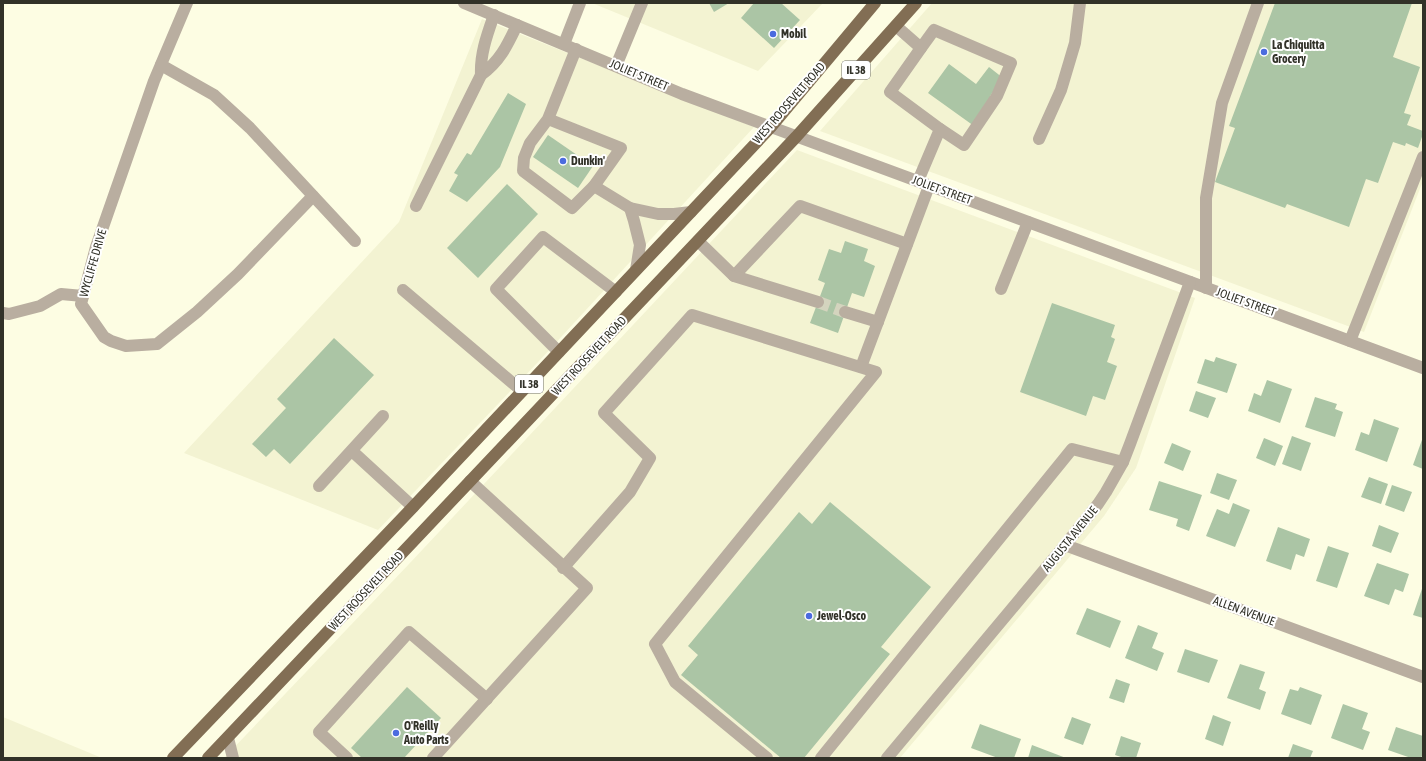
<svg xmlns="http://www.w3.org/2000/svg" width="1426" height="761" font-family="'Asap Condensed',sans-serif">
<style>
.built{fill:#f3f3d2}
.building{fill:#abc5a5}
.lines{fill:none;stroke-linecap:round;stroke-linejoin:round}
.minor-tunnel{stroke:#d4d4be;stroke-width:12;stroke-dasharray:12 6;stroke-linecap:butt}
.minor{stroke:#b9aea0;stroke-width:12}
.major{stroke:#826e54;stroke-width:12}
.poi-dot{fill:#4b6bdf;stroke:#fff;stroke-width:1.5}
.labels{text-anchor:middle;stroke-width:4;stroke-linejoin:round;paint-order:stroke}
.shield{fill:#fff;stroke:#6f6f68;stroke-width:1}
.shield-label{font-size:11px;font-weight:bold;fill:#313128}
.poi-label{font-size:12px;font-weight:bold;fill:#313128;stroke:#fff;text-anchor:start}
.street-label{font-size:12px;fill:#313128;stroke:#fff}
</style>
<rect width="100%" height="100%" fill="#fdfde3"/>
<g class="built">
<polygon points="592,3 823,3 758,71"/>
<polygon points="932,3 1423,3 1423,181 1364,332 820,131"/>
<polygon points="482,19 754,127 540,360 378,530 184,453 399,222"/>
<polygon points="797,150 1195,298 1136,468 1104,516 900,758 224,758 409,564"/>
<polygon points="3,717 102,758 3,758"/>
</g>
<g class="building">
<polygon points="709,3 729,3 714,12"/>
<polygon points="754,3 781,3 800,20 774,48 741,18"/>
<polygon points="1275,3 1412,3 1393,57 1420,67 1404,113 1411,115 1407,125 1423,131 1423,134 1418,148 1406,143 1405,146 1393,142 1378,183 1366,179 1349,227 1287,204 1285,208 1215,182 1235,128 1229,126"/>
<polygon points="949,64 976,84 989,67 1003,78 990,96 994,99 974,126 928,93"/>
<polygon points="508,93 526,104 500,167 467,202 449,191 458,175 454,173 467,153 471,155"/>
<polygon points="548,135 593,166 578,188 533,157"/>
<polygon points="507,184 538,214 478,278 447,248"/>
<polygon points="845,241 868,249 864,261 875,266 864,297 852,293 838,333 810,323 825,283 818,280 829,249 841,253"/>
<polygon points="1052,303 1115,325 1111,337 1115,339 1107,362 1117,366 1105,400 1093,396 1086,416 1020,392"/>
<polygon points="334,338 374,375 290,464 274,449 266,457 252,444 286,408 277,399"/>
<polygon points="1216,357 1237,364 1227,393 1197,383 1205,359 1214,362"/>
<polygon points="1267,380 1292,389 1280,423 1248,411 1254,393 1261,396"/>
<polygon points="1196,391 1216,398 1208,418 1189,411"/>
<polygon points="1315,397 1337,404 1335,409 1343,412 1335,437 1305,427"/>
<polygon points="1374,419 1399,428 1387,462 1355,450 1361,432 1369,435"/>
<polygon points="1292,436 1311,443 1301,471 1282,464"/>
<polygon points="1423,437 1423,469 1413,465"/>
<polygon points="1264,438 1283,446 1275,466 1256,458"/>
<polygon points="1172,443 1191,451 1183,471 1164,463"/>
<polygon points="1217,473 1237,480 1229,500 1210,493"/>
<polygon points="1369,477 1388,484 1381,504 1361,497"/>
<polygon points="1159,481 1202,495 1189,531 1176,526 1178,519 1149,510"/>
<polygon points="1392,485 1412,492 1404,512 1385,505"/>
<polygon points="830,502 931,587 881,647 890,654 804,758 781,758 681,675 698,655 688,646 799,512 812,524"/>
<polygon points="1233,503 1250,510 1235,547 1206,536 1217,509 1229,514"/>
<polygon points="1379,525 1399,533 1391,553 1372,546"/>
<polygon points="1278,527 1310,539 1304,557 1296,554 1291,570 1266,561"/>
<polygon points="1328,546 1349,553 1337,588 1316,581"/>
<polygon points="1377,563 1409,574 1403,592 1395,589 1389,605 1364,596"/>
<polygon points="1423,586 1423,618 1413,615"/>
<polygon points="1087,608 1121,621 1110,648 1076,634"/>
<polygon points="1138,625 1158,633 1152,648 1164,653 1157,671 1125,658"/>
<polygon points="1185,649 1218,660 1209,683 1177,672"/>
<polygon points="1240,664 1265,672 1259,689 1266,692 1260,710 1227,698"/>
<polygon points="1116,679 1130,684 1124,703 1109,698"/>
<polygon points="407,687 441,718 404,758 362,758 351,748"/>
<polygon points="1300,687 1322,695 1311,725 1281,714 1290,689 1298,691"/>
<polygon points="1343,704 1368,713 1362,729 1370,732 1363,750 1331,738"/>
<polygon points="1213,715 1231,722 1223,746 1205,739"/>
<polygon points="1072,717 1091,724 1083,745 1064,738"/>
<polygon points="980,724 1021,739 1014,758 998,758 971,748"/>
<polygon points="1396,727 1423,736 1423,754 1421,758 1411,758 1388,750"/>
<polygon points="1121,736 1141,743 1136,758 1124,758 1115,755"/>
<polygon points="1293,744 1313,751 1310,758 1288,758"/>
<polygon points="1032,745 1066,758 1028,758"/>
</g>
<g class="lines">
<polyline class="minor-tunnel" points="818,302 845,312"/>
<g class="minor">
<polyline points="187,3 154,81 96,247 81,304 104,337 111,341 126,346 157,344 197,312 238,274 313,196"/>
<polyline points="464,3 682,94 1423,368"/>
<path d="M494 15C487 35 480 54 481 75 500 61 507 46 517 25"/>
<polyline points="896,26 921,48 890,92 940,129 918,181"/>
<polyline points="564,44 580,3"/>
<polyline points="921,48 934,30 1011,63 997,96 964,145 940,129"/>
<polyline points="161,65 214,95 250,128 355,241"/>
<polyline points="616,66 642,3"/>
<polyline points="548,119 621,148 594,186 572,208 523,171 524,158 530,143 548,119 576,49"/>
<polyline points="1039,139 1061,90 1075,43 1080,3"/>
<polyline points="594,186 630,208 658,214 674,214 691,212"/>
<polyline points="416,206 481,75"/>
<polyline points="630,208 634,221 640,245 636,270"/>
<polyline points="698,241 734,276 800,206 907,244"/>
<polyline points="734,276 818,302"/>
<polyline points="1206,288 1206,198 1222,103 1258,3"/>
<polyline points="1001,289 1028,222"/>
<polyline points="403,290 522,391"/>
<polyline points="845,312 878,322"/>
<polyline points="3,313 9,314 40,306 61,294 83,296"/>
<polyline points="1350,341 1423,157"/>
<polyline points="559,352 496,289 543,237 616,292"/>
<polyline points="861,367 929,186"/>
<polyline points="352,451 413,507"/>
<polyline points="319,486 383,416"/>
<polyline points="1065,545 1423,677"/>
<polyline points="563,568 630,492 650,458 604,413 692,315 876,372 655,644 675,682 767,758"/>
<polyline points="228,738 233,758"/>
<polyline points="347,758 319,732 409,632 487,699"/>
<polyline points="433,758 587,588 470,481"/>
<polyline points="821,758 1072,449 1123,462"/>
<polyline points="887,758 1065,545 1098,504 1106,492 1123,462 1130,444 1190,282"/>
</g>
<g class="major">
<polyline points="173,758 413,507 771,127 875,3"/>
<polyline points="208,758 796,137 916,3"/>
</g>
</g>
<g class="poi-dot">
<circle cx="773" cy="34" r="4"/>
<circle cx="1264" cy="52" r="4"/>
<circle cx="563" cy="161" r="4"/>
<circle cx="809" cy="616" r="4"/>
<circle cx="396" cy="733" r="4"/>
</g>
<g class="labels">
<g class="shield">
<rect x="842" y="61" width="28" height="18" rx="3"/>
<rect x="515" y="375" width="28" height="18" rx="3"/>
</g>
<g class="shield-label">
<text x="856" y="74">IL 38</text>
<text x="529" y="388">IL 38</text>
</g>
<g class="poi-label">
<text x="781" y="38">Mobil</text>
<text x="1272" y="49">La Chiquitta<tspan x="1272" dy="14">Grocery</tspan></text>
<text x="571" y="165">Dunkin'</text>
<text x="817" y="620">Jewel-Osco</text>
<text x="404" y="730">O'Reilly<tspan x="404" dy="14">Auto Parts</tspan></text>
</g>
<g class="street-label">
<text transform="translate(639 75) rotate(23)" y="4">JOLIET STREET</text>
<text transform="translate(789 103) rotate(-49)" y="4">WEST ROOSEVELT ROAD</text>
<text transform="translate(942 190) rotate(20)" y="4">JOLIET STREET</text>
<text transform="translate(93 263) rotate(-74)" y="4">WYCLIFFE DRIVE</text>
<text transform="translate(1246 302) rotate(20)" y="4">JOLIET STREET</text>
<text transform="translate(589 356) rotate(-47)" y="4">WEST ROOSEVELT ROAD</text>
<text transform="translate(1070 539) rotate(-51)" y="4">AUGUSTA AVENUE</text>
<text transform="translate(366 591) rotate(-47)" y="4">WEST ROOSEVELT ROAD</text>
<text transform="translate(1244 611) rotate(20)" y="4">ALLEN AVENUE</text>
</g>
</g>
<rect width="1426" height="761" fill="none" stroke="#313128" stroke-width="8"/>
</svg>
